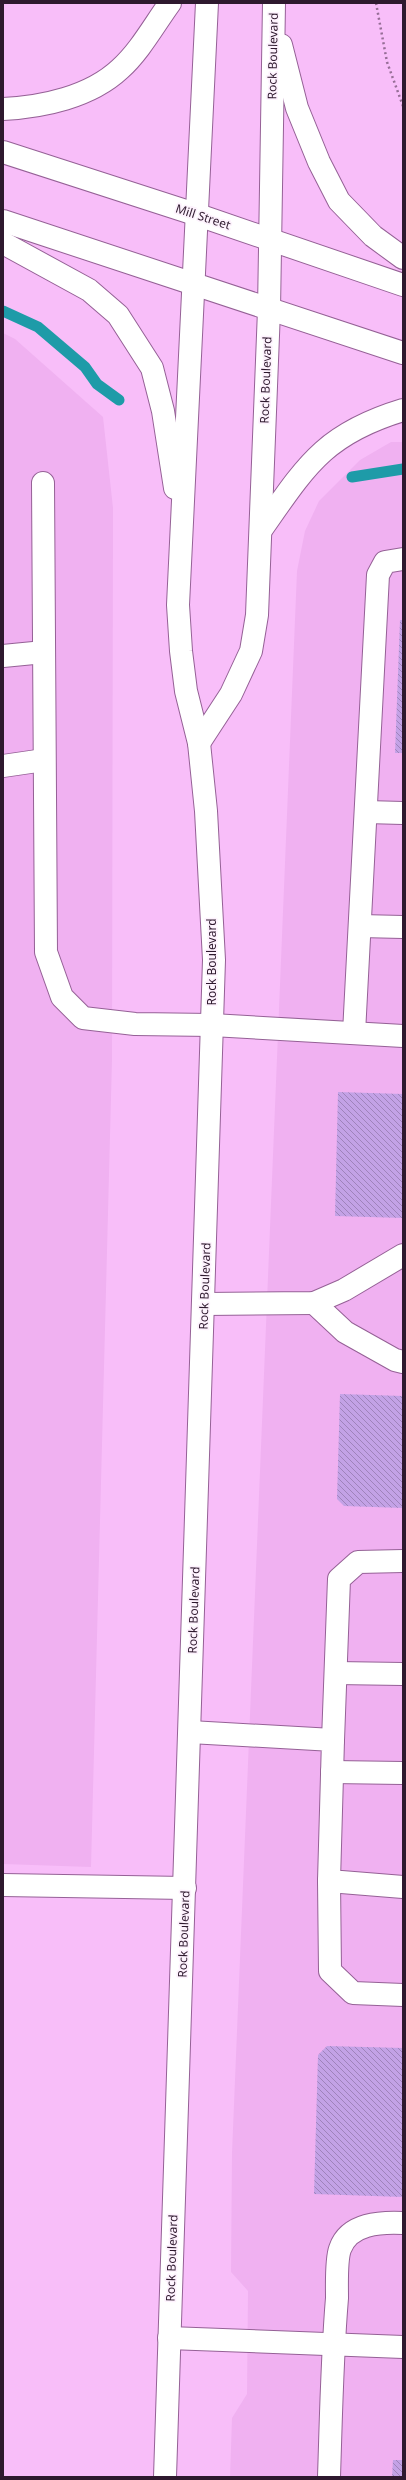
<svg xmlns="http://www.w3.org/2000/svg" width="406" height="2480" font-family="'Noto Sans',sans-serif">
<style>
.built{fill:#f0b1f1}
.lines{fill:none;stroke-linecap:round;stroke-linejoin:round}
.stream{stroke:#1e9ba8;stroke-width:11}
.building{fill:url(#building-back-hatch)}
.minor-casing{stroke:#956196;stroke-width:24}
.major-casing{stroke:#956196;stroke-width:24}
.path{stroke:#966e96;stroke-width:2.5;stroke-dasharray:2 3;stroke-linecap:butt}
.minor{stroke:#fff;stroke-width:22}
.major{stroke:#fff;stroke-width:22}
.labels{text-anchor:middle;stroke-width:3.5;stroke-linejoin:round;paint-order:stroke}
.street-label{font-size:12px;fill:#2e192e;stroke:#fdf2fd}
</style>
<defs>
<pattern id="building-back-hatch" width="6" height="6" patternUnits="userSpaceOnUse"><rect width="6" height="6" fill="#c3a2e6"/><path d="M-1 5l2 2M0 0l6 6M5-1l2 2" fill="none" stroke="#9f83bb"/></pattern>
</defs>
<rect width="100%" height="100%" fill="#f8bef9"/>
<g class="built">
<polygon points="3,333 15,339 103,417 113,508 112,1059 91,1867 3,1864"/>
<polygon points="391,442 403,442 403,2477 230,2477 232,2418 247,2394 248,2291 231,2272 232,2153 297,571 305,531 319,501 360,460"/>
</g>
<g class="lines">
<g class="stream">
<polyline points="3,311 38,327 85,367 97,384 119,400"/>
<polyline points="352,477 403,469"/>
</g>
</g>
<g class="building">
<polygon points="400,620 403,620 403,753 395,753"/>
<polygon points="338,1092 403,1094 403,1218 335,1216"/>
<polygon points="340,1394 403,1396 403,1508 344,1506 337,1499"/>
<polygon points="327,2046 403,2048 403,2197 314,2194 318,2055"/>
<polygon points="393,2460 403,2460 403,2477 392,2477"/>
</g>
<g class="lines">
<g class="minor-casing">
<g id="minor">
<polyline points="43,483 46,952 62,997 83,1018 135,1024 212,1025 403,1036"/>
<polyline points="3,656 44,652"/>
<polyline points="3,766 44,760"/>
<polyline points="366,812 403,813"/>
<polyline points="360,926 403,927"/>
<polyline points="354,1033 378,575 385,562 403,559"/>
<polyline points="314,1303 345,1332 395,1360 403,1362"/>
<polyline points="204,1304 314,1303 344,1290 403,1255"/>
<polyline points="336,1673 403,1674"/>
<polyline points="190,1732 333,1740 329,1881 403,1887"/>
<polyline points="333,1740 339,1579 358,1562 403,1561"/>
<polyline points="332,1772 403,1773"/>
<polyline points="329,1881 330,1971 353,1993 403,1995"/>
<polyline points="3,1885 185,1888"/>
<polyline points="169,2338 403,2347"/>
<path d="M329 2477C331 2417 332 2357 337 2298 337 2285 336 2260 340 2249 349 2223 381 2222 403 2223"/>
</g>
</g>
<g class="major-casing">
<g id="major">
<polyline points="281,45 297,108 319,162 339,201 373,236 403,258"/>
<path d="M3 109C43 107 90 97 120 69 140 51 154 25 170 3"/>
<polyline points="3,152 198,215 403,285"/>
<polyline points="3,221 403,353"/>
<polyline points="3,243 89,290 118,315 152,368 163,411 175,488"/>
<path d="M261 530C306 466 324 434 403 410"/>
<polyline points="199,743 231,694 251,651 257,615 269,310 274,3"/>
<polyline points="165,2477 214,960 206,811 199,743 186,691 181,651 178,605 207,3"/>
</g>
</g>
<polyline class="path" points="376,3 387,62 403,106"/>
<use href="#minor" class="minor"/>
<use href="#major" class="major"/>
</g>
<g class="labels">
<g class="street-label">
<text transform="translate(273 56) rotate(-89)" y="4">Rock Boulevard</text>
<text transform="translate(203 217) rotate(18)" y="4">Mill Street</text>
<text transform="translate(266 380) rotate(-88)" y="4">Rock Boulevard</text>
<text transform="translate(212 962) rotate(-90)" y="4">Rock Boulevard</text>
<text transform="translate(205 1286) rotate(-88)" y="4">Rock Boulevard</text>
<text transform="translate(194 1610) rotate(-88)" y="4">Rock Boulevard</text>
<text transform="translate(184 1934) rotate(-88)" y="4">Rock Boulevard</text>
<text transform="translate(172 2258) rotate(-88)" y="4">Rock Boulevard</text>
</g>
</g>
<rect width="406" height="2480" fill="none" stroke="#2e192e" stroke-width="8"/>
</svg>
